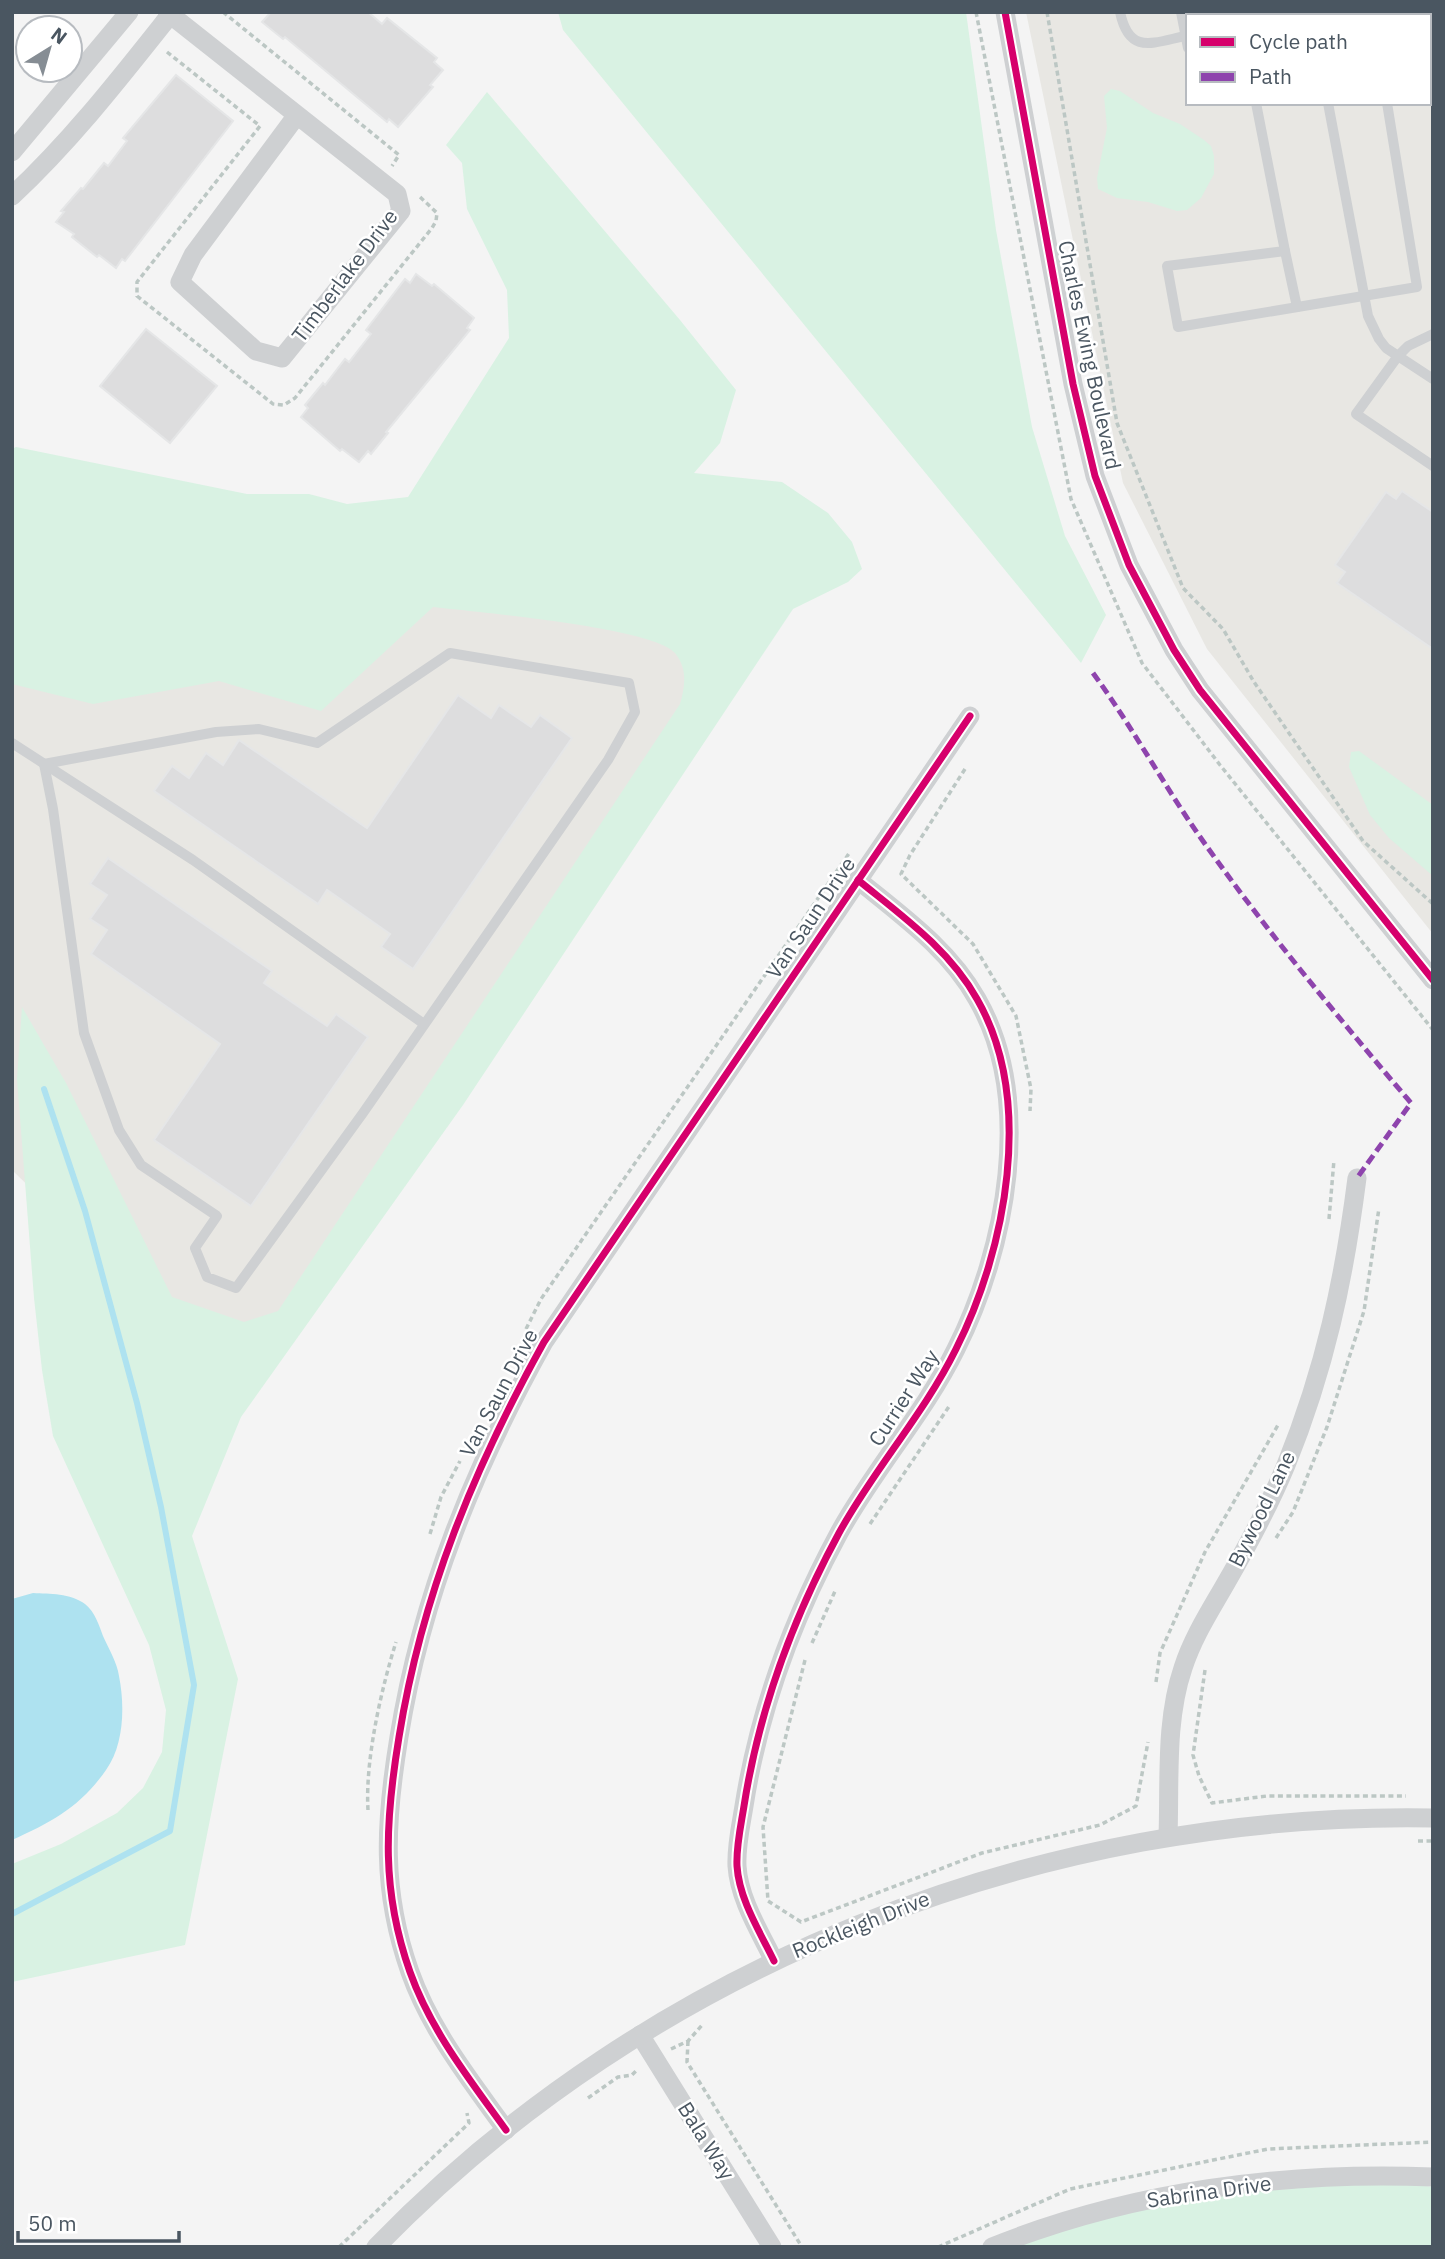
<svg xmlns="http://www.w3.org/2000/svg" width="1445" height="2259" font-family="'IBM Plex Sans',sans-serif">
<style>
.commercial{fill:#e8e7e3;fill-rule:evenodd}
.green{fill:#d9f2e3}
.water{fill:#aee2f0}
.lines{fill:none;stroke-linecap:round;stroke-linejoin:round}
.stream{stroke:#aee2f0;stroke-width:6}
.building{fill:#ddddde;stroke:#e5e6e7;stroke-width:2}
.path{stroke:#bcc7c4;stroke-width:3.5;stroke-dasharray:5 3.5;stroke-linecap:butt}
.lane{stroke:#ced0d2;stroke-width:10}
.street{stroke:#ced0d2;stroke-width:19}
.quiet{stroke:#8e44ad;stroke-width:5;stroke-dasharray:10 5;stroke-linecap:butt}
.cycleway-casing{stroke:#fff;stroke-width:11}
.cycleway{stroke:#d6006c;stroke-width:7}
.labels{text-anchor:middle;stroke-width:5;stroke-linejoin:round;paint-order:stroke}
.street-label{font-size:21px;fill:#4a5661;stroke:#fff}
</style>
<rect width="100%" height="100%" fill="#f4f4f4"/>
<g class="commercial">
<path d="M1026 12H1433V934L1207 649 1123 483ZM1188 16H1429V103H1188Z"/>
<polygon points="436,580 717,655 264,1345 166,1320 12,1170 12,666"/>
</g>
<g class="green">
<polygon points="558,12 966,12 996,230 1032,427 1065,536 1106,615 1081,663 563,30"/>
<polygon points="1111,89 1120,91 1153,113 1180,124 1204,140 1211,146 1214,156 1214,174 1201,198 1187,210 1177,211 1148,202 1117,198 1098,189 1097,178 1107,128 1104,96"/>
<path d="M487 92 680 320 736 390 720 443 694 473 782 482 828 513 852 542 862 569 848 582 793 609 463 1105 241 1417 192 1536 238 1679 185 1945 12 1982V1864L61 1844 117 1813 143 1788 162 1752 166 1710 149 1645 53 1436 42 1370 34 1298 17 1079 22 1007 66 1083 172 1297 244 1322 278 1311 680 704C685 686 688 669 675 653 653 627 475 612 433 607L321 711 219 681 93 704 12 684V449L16 447 247 494H309L347 504 408 497 509 338 507 290 467 209 462 163 446 145Z"/>
<polygon points="1359,751 1433,805 1433,876 1389,838 1370,815 1349,767 1351,752"/>
<polygon points="1332,2172 1433,2187 1433,2247 1008,2247 1059,2222"/>
</g>
<path class="water" d="M33 1593C50 1594 70 1593 85 1604 95 1612 99 1625 103 1636 109 1649 117 1663 119 1676 125 1706 124 1745 106 1770 80 1807 52 1822 12 1840V1599Z"/>
<g class="lines">
<polyline class="stream" points="12,1914 170,1831 194,1685 161,1507 137,1403 85,1211 44,1089"/>
</g>
<g class="building">
<polygon points="271,12 368,12 382,24 387,18 437,58 434,62 443,70 430,85 433,87 398,127 389,119 387,122 285,37 283,39 262,22"/>
<polygon points="176,75 233,121 125,261 122,259 116,268 99,255 97,257 72,237 74,234 56,222 64,212 61,211 81,188 83,189 104,163 108,166 127,141 123,138"/>
<polygon points="416,274 432,286 434,284 474,318 467,328 470,330 386,432 388,433 371,454 368,451 359,462 342,449 340,451 301,417 308,408 305,405 323,383 325,385 345,359 349,362 371,334 366,330 405,279 410,283"/>
<polygon points="146,329 217,386 170,443 100,386"/>
<polygon points="1402,491 1433,512 1433,649 1337,583 1345,572 1335,565 1386,492 1396,499"/>
<polygon points="458,695 491,718 499,705 531,727 540,715 572,738 413,969 381,947 390,934 327,890 318,904 154,791 172,766 189,778 206,753 223,765 239,740 367,828"/>
<polygon points="108,858 272,971 264,983 327,1026 336,1014 368,1037 251,1206 154,1140 220,1044 91,954 107,930 90,919 107,895 90,884"/>
</g>
<g class="lines">
<g class="path">
<polyline points="223,12 399,155 392,166"/>
<polyline points="976,12 1071,499 1142,663 1220,765 1433,1030"/>
<polyline points="1047,12 1117,423 1183,588 1223,629 1254,682 1363,841 1433,904"/>
<polyline points="167,52 260,126 137,282 137,296 273,404 284,405 295,398 432,228 436,221 437,213 418,195"/>
<polyline points="965,769 910,855 901,874 973,944 1016,1016 1031,1089 1030,1111"/>
<polyline points="1329,1219 1334,1160"/>
<polyline points="526,1329 541,1299 850,852"/>
<polyline points="870,1524 950,1405"/>
<polyline points="430,1534 441,1497 460,1461"/>
<polyline points="1276,1538 1293,1512 1327,1427 1364,1311 1379,1208"/>
<polyline points="812,1643 836,1589"/>
<polyline points="805,1660 763,1827 768,1901 801,1922 982,1853 1100,1825 1136,1806 1148,1742"/>
<polyline points="1205,1670 1193,1755 1199,1776 1212,1803 1267,1796 1406,1796"/>
<polyline points="1156,1682 1160,1653 1205,1552 1278,1425"/>
<path d="M368 1810C365 1760 381 1690 396 1642"/>
<polyline points="1418,1841 1433,1841"/>
<polyline points="688,2041 687,2062 802,2247"/>
<polyline points="671,2049 688,2041 703,2024"/>
<polyline points="588,2098 618,2077 632,2075 638,2069"/>
<polyline points="339,2247 469,2123 467,2113"/>
<polyline points="938,2247 1070,2189 1268,2149 1433,2142"/>
</g>
<g class="lane">
<path d="M1120 12C1129 55 1152 43 1185 36"/>
<polyline points="1181,12 1188,48"/>
<polyline points="1371,12 1372,16"/>
<polyline points="1431,12 1433,21"/>
<polyline points="1256,103 1285,251 1167,266 1178,327 1417,287 1387,103"/>
<polyline points="1328,103 1368,316 1379,339 1386,348 1398,356 1408,346 1433,334"/>
<polyline points="1285,251 1297,307"/>
<polyline points="1433,379 1398,356 1356,414 1433,466"/>
<polygon points="450,653 629,683 635,712 608,760 363,1113 236,1288 207,1277 195,1248 217,1216 141,1165 119,1130 84,1033 53,809 44,764 216,732 259,729 317,743"/>
<polyline points="12,743 193,860 424,1024"/>
</g>
<g class="street">
<polyline points="167,12 397,194 401,211 282,358 256,351 180,282 193,255 297,115"/>
<polyline points="1005,12 1073,384 1095,476 1129,565 1174,650 1200,690 1433,980"/>
<polyline points="12,152 129,12"/>
<path d="M12 196C71 141 120 78 170 15"/>
<path d="M1168 1836C1170 1781 1165 1721 1183 1668 1193 1637 1210 1611 1226 1583 1248 1545 1269 1506 1286 1465 1325 1369 1344 1280 1357 1178"/>
<path d="M774 1961C760 1932 739 1899 737 1866 736 1846 741 1825 744 1806 759 1710 793 1618 839 1533 874 1469 924 1414 956 1349 1006 1250 1035 1100 977 999 949 949 902 916 858 880"/>
<polyline points="640,2035 772,2247"/>
<path d="M506 2130C470 2080 431 2031 410 1972 381 1890 385 1822 399 1737 422 1594 474 1468 544 1342L970 716"/>
<path d="M376 2247C650 1964 1042 1811 1433 1818"/>
<path d="M992 2247C1131 2191 1284 2171 1433 2177"/>
</g>
<path class="quiet" d="M1093 673C1131 725 1162 782 1198 834 1264 928 1337 1016 1411 1103L1357 1178"/>
<g class="cycleway-casing">
<g id="cycleway">
<polyline points="1005,12 1073,384 1095,476 1129,565 1174,650 1200,690 1433,980"/>
<path d="M774 1961C760 1932 739 1899 737 1866 736 1846 741 1825 744 1806 759 1710 793 1618 839 1533 874 1469 924 1414 956 1349 1006 1250 1035 1100 977 999 949 949 902 916 858 880"/>
<path d="M506 2130C470 2080 431 2031 410 1972 381 1890 385 1822 399 1737 422 1594 474 1468 544 1342L970 716"/>
</g>
</g>
<use href="#cycleway" class="cycleway"/>
</g>
<g class="labels">
<g class="street-label">
<text transform="translate(345 276) rotate(-53)" y="7">Timberlake Drive</text>
<text transform="translate(1089 355) rotate(78)" y="7">Charles Ewing Boulevard</text>
<text transform="translate(811 918) rotate(-56)" y="7">Van Saun Drive</text>
<text transform="translate(499 1393) rotate(-62)" y="7">Van Saun Drive</text>
<text transform="translate(904 1398) rotate(-57)" y="7">Currier Way</text>
<text transform="translate(1262 1509) rotate(-64)" y="7">Bywood Lane</text>
<text transform="translate(861 1925) rotate(-22)" y="7">Rockleigh Drive</text>
<text transform="translate(706 2141) rotate(58)" y="7">Bala Way</text>
<text transform="translate(1209 2192) rotate(-8)" y="7">Sabrina Drive</text>
</g>
</g>
<rect width="1445" height="2259" fill="none" stroke="#4a5661" stroke-width="28"/>
<rect x="1186" y="14" width="245" height="91" fill="#ffffff" stroke="#b7bbc0" stroke-width="2"/>
<rect x="1200" y="37" width="35" height="10" fill="#d6006c" stroke="#b7bbc0" stroke-width="2"/>
<text x="1249" y="49" font-size="21" fill="#4a5661">Cycle path</text>
<rect x="1200" y="72" width="35" height="10" fill="#8e44ad" stroke="#b7bbc0" stroke-width="2"/>
<text x="1249" y="84" font-size="21" fill="#4a5661">Path</text>
<g transform="translate(49 49) rotate(37)"><circle r="33" fill="#ffffff" stroke="#b7bbc0" stroke-width="2"/>
<path d="M0-5L12 26L0 18L-12 26Z" fill="#868d94"/>
<text y="-10" font-size="19" font-weight="bold" text-anchor="middle" fill="#4a5661">N</text>
</g>
<path d="M18 2231v10h161v-10" fill="none" stroke="#4a5661" stroke-width="3.5"/>
<text x="28" y="2231" font-size="21" fill="#4a5661" stroke="#ffffff" stroke-width="5" paint-order="stroke">50 m</text>
</svg>
